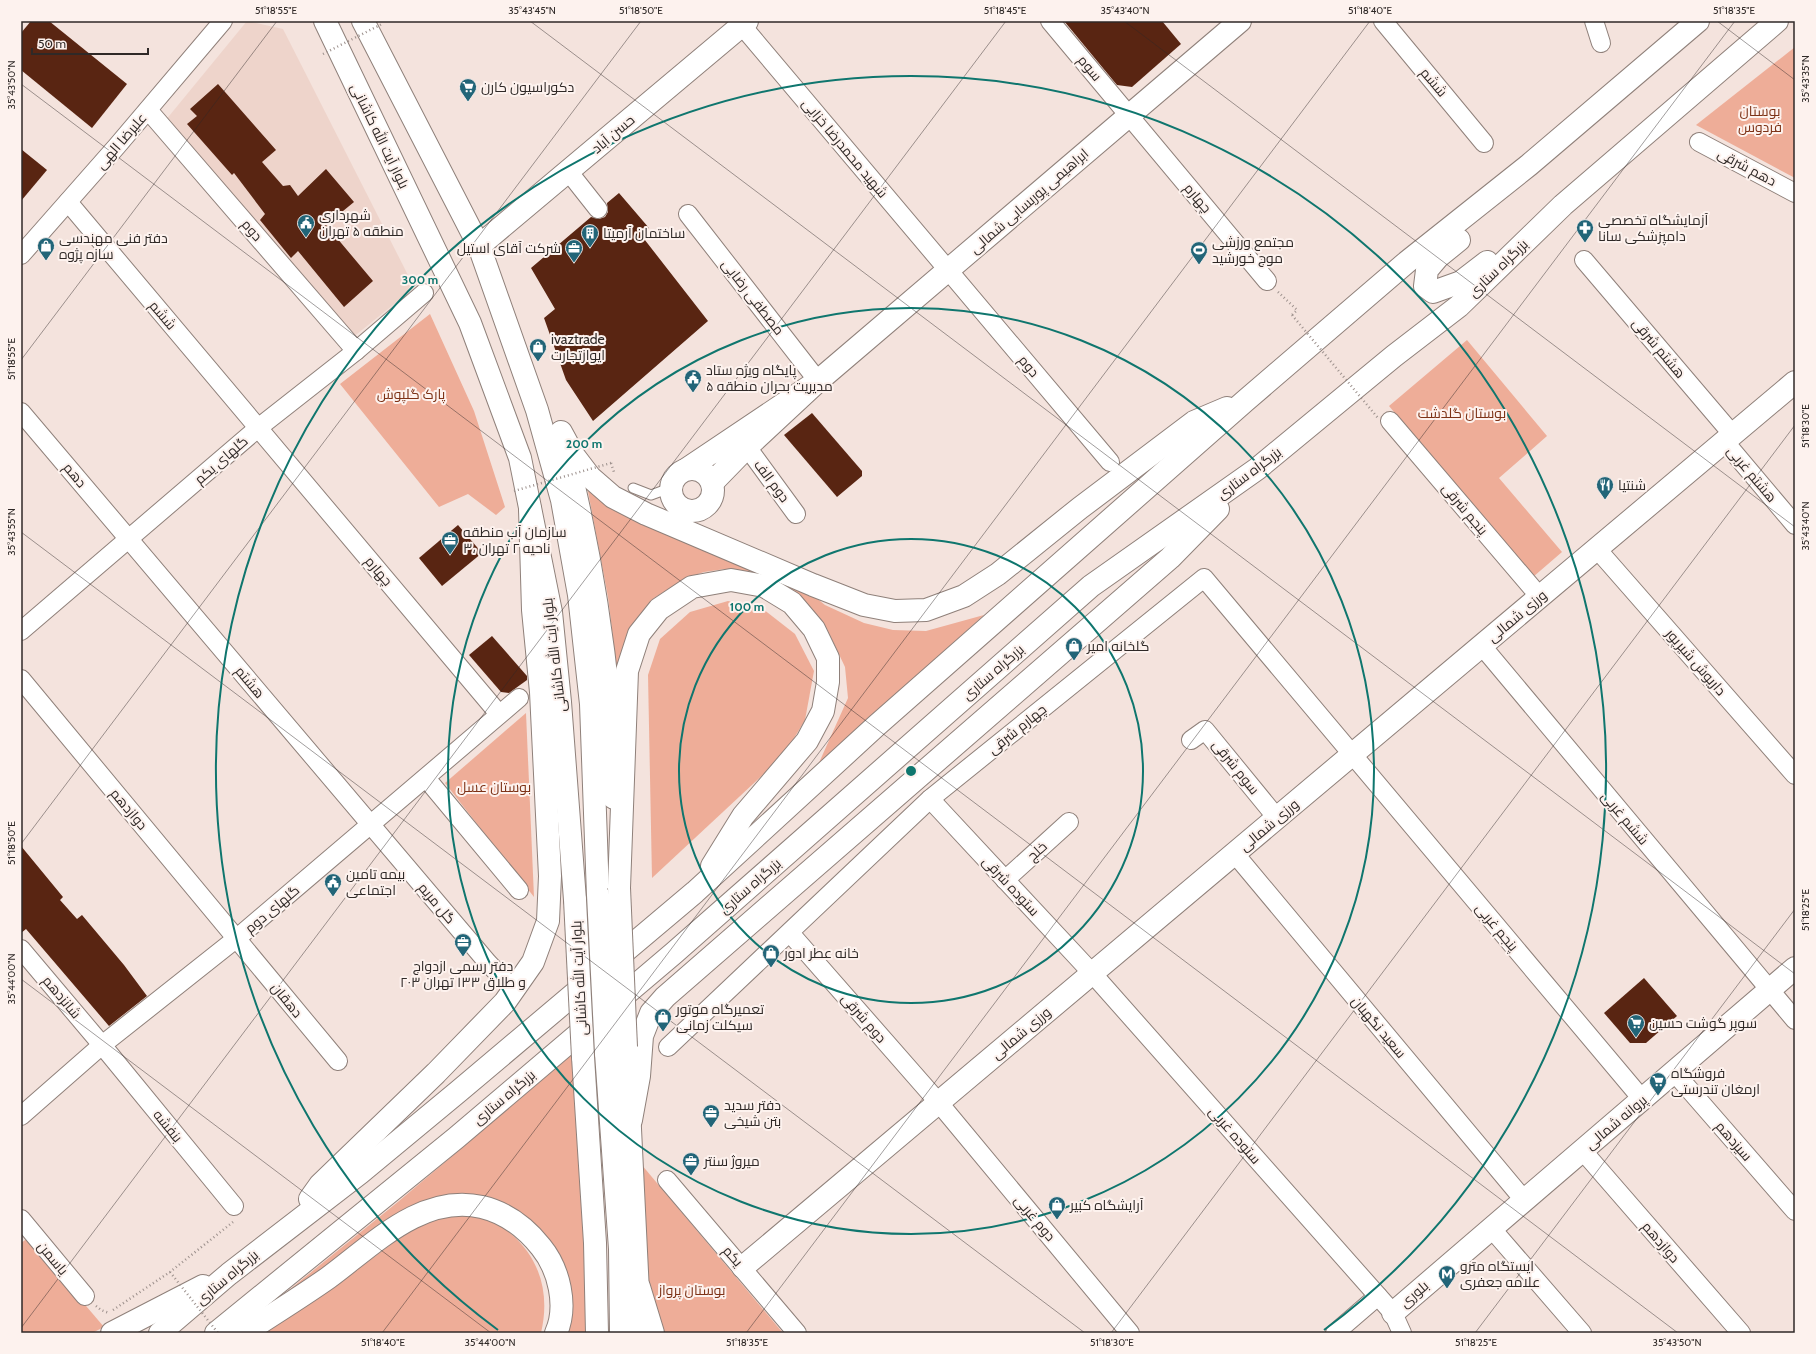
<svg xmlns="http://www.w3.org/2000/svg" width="1816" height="1354" font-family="Cabin,Cairo,sans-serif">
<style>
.built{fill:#eed4cb}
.green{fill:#eead98}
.building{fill:#592512}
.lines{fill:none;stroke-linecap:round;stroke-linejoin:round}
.lane-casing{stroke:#8f807a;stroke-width:11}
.street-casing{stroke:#8f807a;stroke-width:20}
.secondary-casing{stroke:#8f807a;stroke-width:24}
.primary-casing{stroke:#8f807a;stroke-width:24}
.highway-casing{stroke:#8f807a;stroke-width:24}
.path{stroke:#9c908c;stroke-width:2.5;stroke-dasharray:1 3;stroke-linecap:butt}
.lane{stroke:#fff;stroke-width:9}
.street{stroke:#fff;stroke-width:18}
.secondary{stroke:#fff;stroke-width:22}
.primary{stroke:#fff;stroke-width:22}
.highway{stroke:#fff;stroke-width:22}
.primary-bridge-casing{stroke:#8f807a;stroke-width:24;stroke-linecap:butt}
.path-bridge{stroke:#9c908c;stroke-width:2.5;stroke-dasharray:1 3;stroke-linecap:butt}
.primary-bridge{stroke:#fff;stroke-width:22}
.ticks{fill:none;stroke:#2f2927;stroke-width:1;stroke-opacity:0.45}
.ring{fill:none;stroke:#0f766e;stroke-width:2}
.labels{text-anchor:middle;stroke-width:4;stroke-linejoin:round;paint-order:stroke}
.street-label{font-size:14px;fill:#2f2927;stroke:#fdf2ee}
.poi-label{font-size:14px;fill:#2f2927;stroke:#fdf2ee;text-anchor:start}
.park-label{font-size:14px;fill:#7d3216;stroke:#fdf2ee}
.centre{fill:#0f766e;stroke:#fdf2ee;stroke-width:2}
.ring-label{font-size:12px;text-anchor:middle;font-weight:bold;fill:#0f766e;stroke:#fdf2ee;stroke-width:4;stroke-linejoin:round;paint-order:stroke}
.neatline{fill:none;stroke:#2f2927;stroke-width:1.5}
.ticks-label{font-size:10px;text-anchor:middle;fill:#2f2927}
</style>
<rect width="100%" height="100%" fill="#f4e3dd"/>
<polygon class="built" points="247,21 283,29 412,283 403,297 352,338 165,121"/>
<g class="green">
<polygon points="1795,47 1795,178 1696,125"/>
<polygon points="430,314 474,411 505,507 496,515 468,494 439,507 340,384"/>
<polygon points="1467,340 1547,436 1499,478 1562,552 1533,577 1389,406"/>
<polygon points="587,486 804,588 825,605 864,623 893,630 926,631 984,615 818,765 848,698 845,667 827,629 806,603 743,574 725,569 704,572 686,578 654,598 640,615 618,679 608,597"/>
<polygon points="728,601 763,609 795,634 814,671 805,720 784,755 652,878 648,675 660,639 690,612"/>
<polygon points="526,713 534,897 445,783"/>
<polygon points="574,1053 590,1333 565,1333 553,1250 456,1197 252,1320 399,1201"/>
<polygon points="641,1164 783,1333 661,1333 647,1286"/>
<path d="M453 1214C464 1215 479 1215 490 1219 497 1221 504 1228 510 1233 541 1259 550 1295 541 1333H257L334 1287 413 1228Z"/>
<polygon points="28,1238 104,1327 92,1333 21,1333 21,1243"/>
</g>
<g class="building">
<polygon points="31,21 49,21 127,84 92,128 21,70 21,33"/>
<polygon points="1064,21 1162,21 1181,44 1132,87 1117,85"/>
<polygon points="218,84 276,150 262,162 283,186 290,185 298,196 326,169 354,202 326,225 373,281 344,307 298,251 291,258 260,220 265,214 234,173 232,175 187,124 197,116 190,109"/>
<polygon points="21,149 47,170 21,201"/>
<polygon points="619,193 649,228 641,235 708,321 593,421 566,380 544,318 555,309 531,268 591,217 599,219 605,217 608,212 607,203"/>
<polygon points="812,413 862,471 862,476 837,497 784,435"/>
<polygon points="458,525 482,553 442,586 419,558"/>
<polygon points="492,636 527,676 527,680 509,693 501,692 469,655"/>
<polygon points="21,846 63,897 60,900 77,919 82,915 124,965 147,996 109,1026 26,929 21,933"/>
<polygon points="1644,978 1677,1016 1646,1043 1630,1043 1604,1013"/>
</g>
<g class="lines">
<g class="lane-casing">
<polyline id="lane" points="633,488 651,495 670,488"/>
</g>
<g class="street-casing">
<g id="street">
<polyline points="738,21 1110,462"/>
<polyline points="1050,21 1267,281"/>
<polyline points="1383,21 1484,143"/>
<polyline points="1594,21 1601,43"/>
<polyline points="148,110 356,351"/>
<polyline points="1699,142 1795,193"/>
<polyline points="568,171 598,209"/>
<polyline points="68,202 499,714"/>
<polyline points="688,214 818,381"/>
<polyline points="21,255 117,146 223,21"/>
<polyline points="1584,260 1733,435"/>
<polyline points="21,412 488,963 514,990"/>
<polyline points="1390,421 1540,597"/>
<polyline points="1725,442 1795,525"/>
<polyline points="747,447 796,514"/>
<polyline points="1597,549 1795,775"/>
<polyline points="21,631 258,428 356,351 424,293"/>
<polyline points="1482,646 1795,1020"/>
<polyline points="21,679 338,1061"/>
<polyline points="1191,740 1205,730 1277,818"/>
<polyline points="426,778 519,890"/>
<polyline points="930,799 1092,973 1393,1313 1402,1333"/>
<polyline points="1235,854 1524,1200"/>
<polyline points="1005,880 1069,822"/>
<polyline points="790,933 939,1103 1130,1333"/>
<polyline points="21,949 102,1045 234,1206"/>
<polyline points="668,1047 930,799 1204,578 1642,1099"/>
<polyline points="1674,1072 1795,1211"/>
<polyline points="21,1116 102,1045 237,938 519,698"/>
<polyline points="1582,1150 1741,1333"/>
<polyline points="667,1180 797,1333"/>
<polyline points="21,1219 85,1296"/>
<polyline points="1491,1228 1582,1333"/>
<polyline points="1335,1333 1378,1296"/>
</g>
</g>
<g class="secondary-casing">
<g id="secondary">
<polyline points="479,246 747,21"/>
<polyline points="818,381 1240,21"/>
<circle cx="692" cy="490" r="21"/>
<polyline points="687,469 818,381 747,447 712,483"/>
<polyline points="743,1267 1795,382"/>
<polyline points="1393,1313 1795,968"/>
</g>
</g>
<g class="primary-casing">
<g id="primary">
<polyline points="325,21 470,323 520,458 551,612 560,702 575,900"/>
<polyline points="363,21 479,246 537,410 562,500 579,595 591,704 598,895"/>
<path d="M563 441C585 526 600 613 609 701 612 733 612 766 614 798"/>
<polyline points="626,1047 640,1333"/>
<polyline points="606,1053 620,1249 621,1333"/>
<polyline points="583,1057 595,1243 597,1333"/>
</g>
</g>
<g class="highway-casing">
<g id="highway">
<polyline points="1459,240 1438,257 1427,270 1425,286 1433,292 1461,282 1487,262"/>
<polyline points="561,432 574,456 590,477 613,497 646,514 813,585 864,605 895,611 926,610 964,596 998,574 1080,508 1194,422 1227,408"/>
<polyline points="619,888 627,671 639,634 659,609 692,587 731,580 764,586 792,603 814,629 828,658 828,682 823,711 807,741 743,816 712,866"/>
<polyline points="631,1120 639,1076 642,1036 651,1013 665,997 1170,558 1218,509"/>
<polyline points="310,1199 320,1185 436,1073 505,1002 533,962 548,921 550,876 541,692 533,610 530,509"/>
<polyline points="639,1287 653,1333"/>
<polyline points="112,1333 203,1286"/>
<polyline points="160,1333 229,1274 360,1173 459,1091 695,892 876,726 1245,401 1407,262 1529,165 1698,21"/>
<polyline points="216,1333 456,1138 674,953 1091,586 1257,469 1394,356 1459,306 1563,205 1777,21"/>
<path d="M244 1333C272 1315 301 1297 328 1278 373 1245 422 1193 482 1207 507 1213 525 1227 541 1247 559 1269 568 1306 556 1333"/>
</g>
</g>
<g class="path">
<polyline points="1278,292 1297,310 1292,315"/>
<polyline points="611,463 614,472"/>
<polyline points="96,1306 101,1310 109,1313"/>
<polyline points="113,1310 170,1272 233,1222"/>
</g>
<use href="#lane" class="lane"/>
<use href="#street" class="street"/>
<use href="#secondary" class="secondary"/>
<use href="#primary" class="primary"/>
<use href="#highway" class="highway"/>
<g class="primary-bridge-casing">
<g id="primary-bridge">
<polyline points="619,888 626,1047"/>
<polyline points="598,895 606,1053"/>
<polyline points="575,900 583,1057"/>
</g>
</g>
<g class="path-bridge">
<polyline points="323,54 382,24"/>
<polyline points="1292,315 1378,418"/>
<polyline points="514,491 611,463"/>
<polyline points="170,1272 218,1333"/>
</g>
<use href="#primary-bridge" class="primary-bridge"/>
</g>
<path class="ticks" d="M530 21 1795 974M1124 21 1795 527M1717 21 1795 80M21 84 1678 1333M21 360 277 21M21 532 1085 1333M21 844 641 21M21 979 491 1333M21 1328 1006 21M382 1333 1370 21M746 1333 1735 21M1111 1333 1795 425M1475 1333 1795 909"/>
<g class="ring">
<circle cx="911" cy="771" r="232"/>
<circle cx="911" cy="771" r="463"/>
<path d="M498 1330A695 695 0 1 1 1324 1330"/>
</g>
<defs>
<g id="supermarket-pin" transform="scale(0.9)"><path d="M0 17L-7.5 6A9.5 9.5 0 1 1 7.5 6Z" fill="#226578" stroke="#fdf2ee"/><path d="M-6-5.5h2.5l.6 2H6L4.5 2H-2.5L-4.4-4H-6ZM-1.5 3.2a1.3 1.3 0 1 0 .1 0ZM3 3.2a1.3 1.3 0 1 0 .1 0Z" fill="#fff"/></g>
<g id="civic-pin" transform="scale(0.9)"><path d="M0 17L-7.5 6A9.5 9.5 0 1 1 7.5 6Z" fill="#226578" stroke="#fdf2ee"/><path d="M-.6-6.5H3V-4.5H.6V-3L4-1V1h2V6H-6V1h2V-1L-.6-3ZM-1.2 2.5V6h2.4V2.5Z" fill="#fff"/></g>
<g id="pharmacy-pin" transform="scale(0.9)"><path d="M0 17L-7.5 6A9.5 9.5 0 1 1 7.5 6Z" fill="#226578" stroke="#fdf2ee"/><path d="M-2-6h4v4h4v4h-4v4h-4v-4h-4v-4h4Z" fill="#fff"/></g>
<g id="building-pin" transform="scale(0.9)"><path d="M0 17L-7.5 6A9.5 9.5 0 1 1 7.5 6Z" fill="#226578" stroke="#fdf2ee"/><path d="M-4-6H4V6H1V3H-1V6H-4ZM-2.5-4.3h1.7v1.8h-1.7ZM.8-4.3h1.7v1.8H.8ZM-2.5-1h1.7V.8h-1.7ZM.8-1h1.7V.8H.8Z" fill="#fff"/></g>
<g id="shop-pin" transform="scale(0.9)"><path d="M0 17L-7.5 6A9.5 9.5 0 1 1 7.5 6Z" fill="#226578" stroke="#fdf2ee"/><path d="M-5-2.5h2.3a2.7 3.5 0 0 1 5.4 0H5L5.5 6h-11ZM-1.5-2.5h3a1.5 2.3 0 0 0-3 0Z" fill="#fff"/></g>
<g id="office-pin" transform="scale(0.9)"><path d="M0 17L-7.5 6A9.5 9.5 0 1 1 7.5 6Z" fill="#226578" stroke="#fdf2ee"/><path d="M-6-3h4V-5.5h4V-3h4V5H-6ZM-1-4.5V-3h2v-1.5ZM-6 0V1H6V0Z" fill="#fff"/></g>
<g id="stadium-pin" transform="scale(0.9)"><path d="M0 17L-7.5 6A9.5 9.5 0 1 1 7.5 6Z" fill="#226578" stroke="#fdf2ee"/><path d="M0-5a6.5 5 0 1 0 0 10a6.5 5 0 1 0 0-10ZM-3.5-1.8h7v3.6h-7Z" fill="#fff"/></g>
<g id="restaurant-pin" transform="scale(0.9)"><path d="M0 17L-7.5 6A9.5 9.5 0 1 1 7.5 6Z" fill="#226578" stroke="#fdf2ee"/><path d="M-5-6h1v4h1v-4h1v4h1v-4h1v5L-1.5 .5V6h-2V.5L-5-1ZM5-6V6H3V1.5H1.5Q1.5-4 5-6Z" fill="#fff"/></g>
<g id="metro-pin" transform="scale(0.9)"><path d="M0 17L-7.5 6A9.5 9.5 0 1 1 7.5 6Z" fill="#226578" stroke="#fdf2ee"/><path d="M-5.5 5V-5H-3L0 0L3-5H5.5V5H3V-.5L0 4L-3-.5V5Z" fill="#fff"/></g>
</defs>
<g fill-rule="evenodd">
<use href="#supermarket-pin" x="468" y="87"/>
<use href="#civic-pin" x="306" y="223"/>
<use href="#pharmacy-pin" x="1585" y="228"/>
<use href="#building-pin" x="590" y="233"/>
<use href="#shop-pin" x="46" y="246"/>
<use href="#office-pin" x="574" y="248"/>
<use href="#stadium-pin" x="1199" y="250"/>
<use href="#shop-pin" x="538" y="347"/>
<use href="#civic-pin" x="693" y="378"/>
<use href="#restaurant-pin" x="1605" y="485"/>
<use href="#office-pin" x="450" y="540"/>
<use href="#shop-pin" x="1074" y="646"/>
<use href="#civic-pin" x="333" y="882"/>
<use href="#office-pin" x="463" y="942"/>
<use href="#shop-pin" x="771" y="953"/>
<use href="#shop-pin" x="663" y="1017"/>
<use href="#supermarket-pin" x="1636" y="1023"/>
<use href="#supermarket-pin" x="1658" y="1081"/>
<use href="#office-pin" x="711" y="1113"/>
<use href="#office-pin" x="691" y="1161"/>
<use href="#shop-pin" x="1057" y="1205"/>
<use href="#metro-pin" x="1447" y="1274"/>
</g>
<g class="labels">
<g class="street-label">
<text transform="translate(1090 68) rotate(50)" y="5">سوم</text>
<text transform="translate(1434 82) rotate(50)" y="5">ششم</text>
<text transform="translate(613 134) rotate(-40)" y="5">حسن آباد</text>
<text transform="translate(380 136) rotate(64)" y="5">بلوار آیت الله کاشانی</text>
<text transform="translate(121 141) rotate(-49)" y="5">علیرضا الهی</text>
<text transform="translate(845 148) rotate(50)" y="5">شهید محمدرضا خزایی</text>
<text transform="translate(1747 167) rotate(28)" y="5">دهم شرقی</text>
<text transform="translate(1198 198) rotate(50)" y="5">چهارم</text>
<text transform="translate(1029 201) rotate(-41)" y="5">ابراهیمی پوربسابی شمالی</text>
<text transform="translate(252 230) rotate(49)" y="5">دوم</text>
<text transform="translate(1498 268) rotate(-44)" y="5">بزرگراه ستاری</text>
<text transform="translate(753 297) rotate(52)" y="5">مصطفی رضایی</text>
<text transform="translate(163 315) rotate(50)" y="5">ششم</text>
<text transform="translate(1659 348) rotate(50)" y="5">هشتم شرقی</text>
<text transform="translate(1029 366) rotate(50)" y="5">دوم</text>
<text transform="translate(221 460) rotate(-41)" y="5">گلهای یکم</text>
<text transform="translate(1249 473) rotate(-37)" y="5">بزرگراه ستاری</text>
<text transform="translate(1752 474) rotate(50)" y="5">هشتم غربی</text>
<text transform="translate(75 475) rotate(50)" y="5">دهم</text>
<text transform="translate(772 481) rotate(53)" y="5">دوم الف</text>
<text transform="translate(1465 509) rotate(50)" y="5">پنجم شرقی</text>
<text transform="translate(379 571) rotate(50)" y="5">چهارم</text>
<text transform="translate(1517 616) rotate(-40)" y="5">ورزی شمالی</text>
<text transform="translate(554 655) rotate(-97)" y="5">بلوار آیت الله کاشانی</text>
<text transform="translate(1696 662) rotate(49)" y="5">داریوش شیرپور</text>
<text transform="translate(993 672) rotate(-41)" y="5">بزرگراه ستاری</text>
<text transform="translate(250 682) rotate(50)" y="5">هشتم</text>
<text transform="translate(1017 729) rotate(-39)" y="5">چهارم شرقی</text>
<text transform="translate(1236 767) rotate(51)" y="5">سوم شرقی</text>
<text transform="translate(129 809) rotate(50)" y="5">دوازدهم</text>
<text transform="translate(1625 818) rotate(50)" y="5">ششم غربی</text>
<text transform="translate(1269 825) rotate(-40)" y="5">ورزی شمالی</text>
<text transform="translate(1037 851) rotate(-42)" y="5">خلج</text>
<text transform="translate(750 886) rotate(-41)" y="5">بزرگراه ستاری</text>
<text transform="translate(1011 886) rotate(47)" y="5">ستوده شرقی</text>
<text transform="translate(437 903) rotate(50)" y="5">گل مریم</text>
<text transform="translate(272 909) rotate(-40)" y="5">گلهای دوم</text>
<text transform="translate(1497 927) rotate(50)" y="5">پنجم غربی</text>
<text transform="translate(579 978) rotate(-93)" y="5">بلوار آیت الله کاشانی</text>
<text transform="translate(62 997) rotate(50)" y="5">شانزدهم</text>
<text transform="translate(287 1000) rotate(51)" y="5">دهقان</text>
<text transform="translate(864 1018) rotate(49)" y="5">دوم شرقی</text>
<text transform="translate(1379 1027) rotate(50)" y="5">سعید نگهبان</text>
<text transform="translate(1021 1033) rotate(-40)" y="5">ورزی شمالی</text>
<text transform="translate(504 1097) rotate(-40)" y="5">بزرگراه ستاری</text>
<text transform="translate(1616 1122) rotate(-40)" y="5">پروانه شمالی</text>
<text transform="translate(168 1126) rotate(51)" y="5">بنفشه</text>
<text transform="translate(1235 1135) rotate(49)" y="5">ستوده غربی</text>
<text transform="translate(1734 1141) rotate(49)" y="5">سیزدهم</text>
<text transform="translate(1035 1218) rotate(50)" y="5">دوم غربی</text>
<text transform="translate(1661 1242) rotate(49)" y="5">دوازدهم</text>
<text transform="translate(733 1256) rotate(49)" y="5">یکم</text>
<text transform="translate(53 1258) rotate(50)" y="5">یاسمن</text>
<text transform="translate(227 1277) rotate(-40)" y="5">بزرگراه ستاری</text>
<text transform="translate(1414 1294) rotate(-41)" y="5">بلوری</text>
</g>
<g class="poi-label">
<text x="481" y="92">دکوراسیون کارن</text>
<text x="319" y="220">شهرداری<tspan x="319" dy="16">منطقه ۵ تهران</tspan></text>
<text x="1598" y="225">آزمایشگاه تخصصی<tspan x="1598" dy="16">دامپزشکی سانا</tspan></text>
<text x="603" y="238">ساختمان آرمیتا</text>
<text x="59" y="243">دفتر فنی مهندسی<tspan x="59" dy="16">سازه پژوه</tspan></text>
<text x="1212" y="247">مجتمع ورزشی<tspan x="1212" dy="16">موج خورشید</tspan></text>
<text x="561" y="253" text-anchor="end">شرکت آقای استیل</text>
<text x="551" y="344">ivaztrade<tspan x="551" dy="16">ایوازتجارت</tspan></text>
<text x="706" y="375">پایگاه ویژه ستاد<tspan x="706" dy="16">مدیریت بحران منطقه ۵</tspan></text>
<text x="1618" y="490">شنتیا</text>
<text x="463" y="537">سازمان آب منطقه<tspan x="463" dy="16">۳، ناحیه ۲ تهران</tspan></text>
<text x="1087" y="651">گلخانه امیر</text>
<text x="346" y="879">بیمه تامین<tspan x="346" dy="16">اجتماعی</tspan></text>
<text x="784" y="958">خانه عطر ادور</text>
<text x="463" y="971" text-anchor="middle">دفتر رسمی ازدواج<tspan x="463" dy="16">۲۰۳ و طلاق ۱۳۳ تهران</tspan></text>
<text x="676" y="1014">تعمیرگاه موتور<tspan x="676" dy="16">سیکلت زمانی</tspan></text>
<text x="1649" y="1028">سوپر گوشت حسین</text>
<text x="1671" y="1078">فروشگاه<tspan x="1671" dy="16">ارمغان تندرستی</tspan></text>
<text x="724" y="1110">دفتر سدید<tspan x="724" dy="16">بتن شیخی</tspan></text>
<text x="704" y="1166">میروژ سنتر</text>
<text x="1070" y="1210">آرایشگاه کبیر</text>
<text x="1460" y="1271">ایستگاه مترو<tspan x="1460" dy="16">علامه جعفری</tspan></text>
</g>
<g class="park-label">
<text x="1760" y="116">بوستان<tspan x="1760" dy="16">فردوس</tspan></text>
<text x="411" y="399">پارک گلپوش</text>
<text x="1462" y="418">بوستان گلدشت</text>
<text x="494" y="792">بوستان عسل</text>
<text x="692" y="1295">بوستان پرواز</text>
</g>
</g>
<circle cx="911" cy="771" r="6" class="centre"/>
<g class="ring-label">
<text x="420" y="284">300 m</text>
<text x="584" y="448">200 m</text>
<text x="747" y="611">100 m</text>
</g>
<rect width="1816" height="1354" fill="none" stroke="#fdf2ee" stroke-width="44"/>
<path d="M32 48v6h116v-6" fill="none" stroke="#2f2927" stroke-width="2"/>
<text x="38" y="48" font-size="12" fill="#2f2927" stroke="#fdf2ee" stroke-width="3" paint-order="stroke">50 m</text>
<rect x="22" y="22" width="1772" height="1310" class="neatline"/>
<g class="ticks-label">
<text x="276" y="14">51°18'55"E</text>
<text x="532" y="14">35°43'45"N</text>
<text x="641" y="14">51°18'50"E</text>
<text x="1005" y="14">51°18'45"E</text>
<text x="1125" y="14">35°43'40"N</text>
<text x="1370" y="14">51°18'40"E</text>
<text x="1734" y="14">51°18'35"E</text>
<text transform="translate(1805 79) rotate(-90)" y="4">35°43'35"N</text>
<text transform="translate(11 85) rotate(-90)" y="4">35°43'50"N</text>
<text transform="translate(11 359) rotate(-90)" y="4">51°18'55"E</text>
<text transform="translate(1805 426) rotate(-90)" y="4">51°18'30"E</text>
<text transform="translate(1805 526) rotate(-90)" y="4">35°43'40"N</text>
<text transform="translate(11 532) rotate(-90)" y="4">35°43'55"N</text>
<text transform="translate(11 843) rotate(-90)" y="4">51°18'50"E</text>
<text transform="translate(1805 910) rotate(-90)" y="4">51°18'25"E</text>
<text transform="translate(11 979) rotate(-90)" y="4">35°44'00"N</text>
<text x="383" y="1346">51°18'40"E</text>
<text x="490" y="1346">35°44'00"N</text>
<text x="747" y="1346">51°18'35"E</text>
<text x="1112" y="1346">51°18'30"E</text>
<text x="1476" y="1346">51°18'25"E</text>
<text x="1677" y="1346">35°43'50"N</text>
</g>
</svg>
